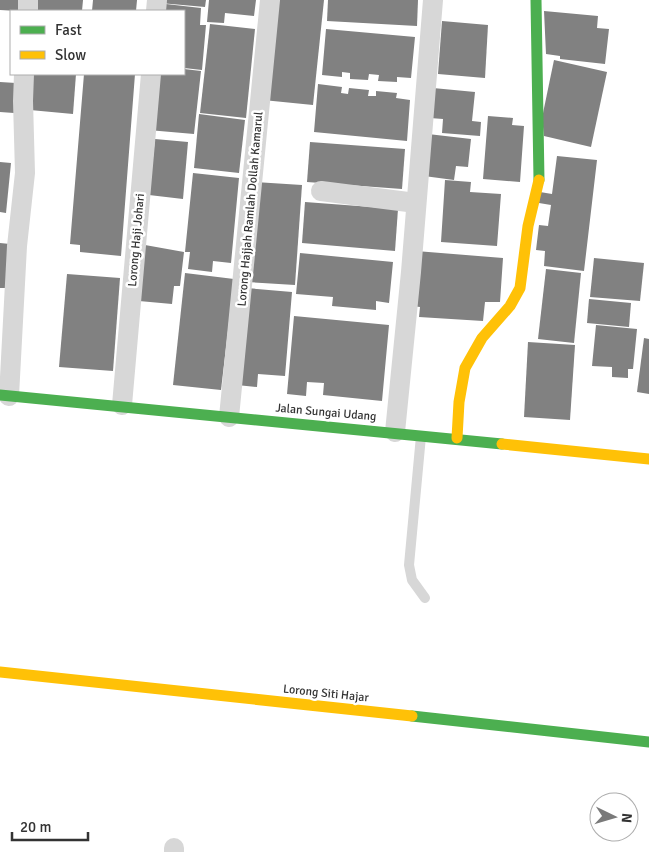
<svg xmlns="http://www.w3.org/2000/svg" width="649" height="852" font-family="Signika,sans-serif">
<style>
.building{fill:#818181}
.lines{fill:none;stroke-linecap:round;stroke-linejoin:round}
.lane{stroke:#d7d7d7;stroke-width:10}
.street{stroke:#d7d7d7;stroke-width:20}
.fast{stroke:#4caf50;stroke-width:11}
.slow{stroke:#ffc107;stroke-width:11}
.labels{text-anchor:middle;stroke-width:5;stroke-linejoin:round;paint-order:stroke}
.street-label{font-size:12px;fill:#333;stroke:#fff}
</style>
<rect width="100%" height="100%" fill="#fff"/>
<g class="building">
<polygon points="0,0 19,0 18,11 0,10"/>
<polygon points="37,0 83,0 82,11 36,11"/>
<polygon points="93,0 137,0 136,11 92,11"/>
<polygon points="160,0 206,0 205,7 160,3"/>
<polygon points="209,0 256,0 254,16 225,13 224,23 207,22"/>
<polygon points="273,0 324,0 313,105 263,100"/>
<polygon points="328,0 418,0 417,26 327,21"/>
<polygon points="166,4 201,8 200,25 206,25 202,70 184,68 184,11 165,11"/>
<polygon points="544,11 598,16 597,28 609,29 605,64 560,59 560,56 546,54"/>
<polygon points="442,21 488,25 485,78 438,74"/>
<polygon points="210,24 255,29 246,118 200,113"/>
<polygon points="326,29 415,37 411,78 397,77 397,82 378,81 379,75 369,74 368,80 350,79 350,73 342,72 342,77 322,75"/>
<polygon points="554,60 607,72 591,147 544,136 542,118"/>
<polygon points="184,69 201,71 194,134 148,130 153,74 184,74"/>
<polygon points="33,74 76,74 73,114 30,110"/>
<polygon points="84,74 135,74 121,256 80,252 80,245 70,244"/>
<polygon points="0,82 16,83 14,113 0,112"/>
<polygon points="318,84 342,87 341,93 348,94 349,88 369,90 368,96 376,96 376,91 397,93 396,98 410,100 407,141 314,132"/>
<polygon points="433,88 475,92 472,121 481,122 480,136 442,133 443,119 430,118"/>
<polygon points="199,114 245,120 239,173 194,168"/>
<polygon points="488,116 513,118 512,125 524,126 520,182 483,179"/>
<polygon points="428,134 471,139 468,167 456,166 454,180 424,176"/>
<polygon points="155,139 188,142 183,199 149,195"/>
<polygon points="310,142 405,149 402,189 307,182"/>
<polygon points="557,156 597,160 584,271 544,266 545,251 536,250 539,225 548,226 551,205 539,203 540,192 552,194"/>
<polygon points="0,162 11,163 6,213 0,212"/>
<polygon points="193,173 239,178 231,263 213,261 212,272 188,269 190,252 185,252"/>
<polygon points="445,180 471,182 470,192 501,194 497,246 441,242"/>
<polygon points="255,182 302,185 295,285 248,282"/>
<polygon points="305,202 398,209 395,251 302,243"/>
<polygon points="0,243 10,244 6,288 0,288"/>
<polygon points="145,245 184,252 180,286 174,286 172,304 139,301"/>
<polygon points="416,251 503,258 500,302 485,302 483,321 419,317 420,307 412,306"/>
<polygon points="300,253 393,262 389,303 376,301 376,310 332,306 333,297 296,294"/>
<polygon points="594,258 644,263 640,301 590,297"/>
<polygon points="546,269 581,273 574,343 538,339"/>
<polygon points="185,273 234,279 221,390 173,385"/>
<polygon points="67,274 120,278 113,371 59,367"/>
<polygon points="246,288 292,292 285,376 258,374 257,387 237,385"/>
<polygon points="589,299 631,303 629,327 587,323"/>
<polygon points="294,316 389,325 382,401 323,395 324,383 307,382 306,396 287,394"/>
<polygon points="596,325 637,329 633,369 628,369 628,378 612,377 612,367 592,366"/>
<polygon points="644,338 649,339 649,394 637,392"/>
<polygon points="528,342 575,345 570,420 524,417"/>
</g>
<g class="lines">
<polyline class="lane" points="421,436 409,565 412,580 425,598"/>
<g class="street">
<polyline points="28,11 28,0"/>
<polyline points="156,11 157,0"/>
<polyline points="321,191 416,203"/>
<polyline points="9,396 17,246 25,173 23,101 24,74"/>
<polyline points="122,405 151,74"/>
<polyline points="229,417 270,0"/>
<polyline points="395,432 411,272 433,0"/>
<polyline points="174,852 174,848"/>
</g>
<g class="fast">
<polyline points="536,0 539,180"/>
<polyline points="0,395 502,444"/>
<polyline points="412,716 649,742"/>
</g>
<g class="slow">
<polyline points="457,438 459,402 465,368 482,338 510,306 520,288 528,226 539,180"/>
<polyline points="502,444 649,459"/>
<polyline points="0,672 412,716"/>
</g>
</g>
<g class="labels">
<g class="street-label">
<text transform="translate(250 209) rotate(-85)" y="4">Lorong Hajjah Ramlah Dollah Kamarul</text>
<text transform="translate(136 240) rotate(-85)" y="4">Lorong Haji Johari</text>
<text transform="translate(326 412) rotate(5)" y="4">Jalan Sungai Udang</text>
<text transform="translate(326 693) rotate(6)" y="4">Lorong Siti Hajar</text>
</g>
</g>
<rect x="10" y="10" width="175" height="65" fill="#ffffff" stroke="#adadad"/>
<rect x="20" y="26" width="25" height="8" fill="#4caf50" stroke="#adadad"/>
<text x="55" y="35" font-size="15" fill="#333333">Fast</text>
<rect x="20" y="51" width="25" height="8" fill="#ffc107" stroke="#adadad"/>
<text x="55" y="60" font-size="15" fill="#333333">Slow</text>
<g transform="translate(614 817) rotate(95)"><circle r="24" fill="#ffffff" stroke="#adadad"/>
<path d="M0-4L9 19L0 12L-9 19Z" fill="#7a7a7a"/>
<text y="-8" font-size="14" font-weight="bold" text-anchor="middle" fill="#333333">N</text>
</g>
<path d="M12 832v8h76v-8" fill="none" stroke="#333333" stroke-width="2.5"/>
<text x="20" y="832" font-size="15" fill="#333333" stroke="#ffffff" stroke-width="4" paint-order="stroke">20 m</text>
</svg>
